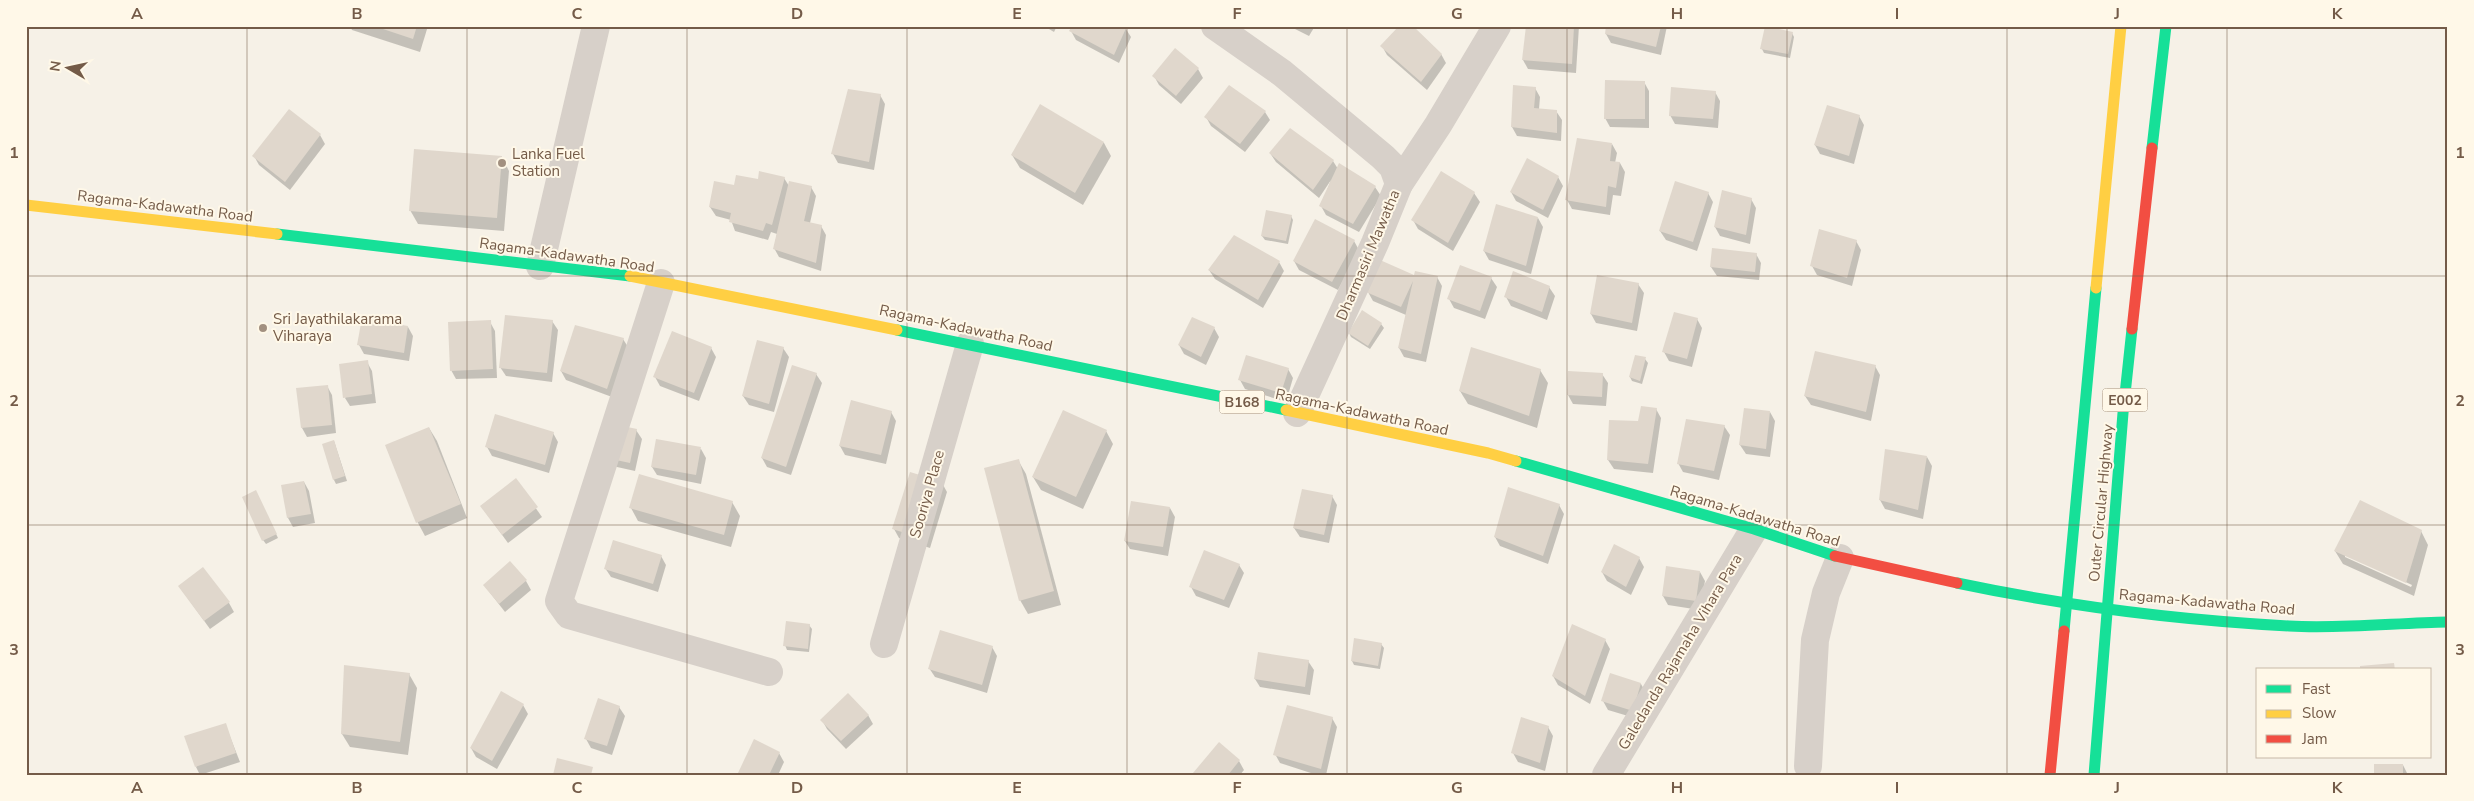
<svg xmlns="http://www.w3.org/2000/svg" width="2474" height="801" font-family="'Nunito Sans',sans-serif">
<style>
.shadow{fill:#0003;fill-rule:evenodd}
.building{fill:#e0d7cc}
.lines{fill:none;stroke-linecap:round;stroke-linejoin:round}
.street{stroke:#d7d0c9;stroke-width:28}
.fast{stroke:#16e098;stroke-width:11}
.slow{stroke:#ffcf43;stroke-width:11}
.jam{stroke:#f24e42;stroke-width:11}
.grid{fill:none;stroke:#745b48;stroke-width:1;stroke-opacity:0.55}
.poi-dot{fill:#a29080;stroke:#fff8e8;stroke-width:2}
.labels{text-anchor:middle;stroke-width:4;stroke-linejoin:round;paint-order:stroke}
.shield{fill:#fff8e8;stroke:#9e8a78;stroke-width:1}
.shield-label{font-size:14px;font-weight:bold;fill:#745b48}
.poi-label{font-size:15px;fill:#745b48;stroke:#fff8e8;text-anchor:start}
.street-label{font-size:15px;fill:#745b48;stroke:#fff8e8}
.neatline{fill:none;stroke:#745b48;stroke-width:2}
.grid-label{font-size:16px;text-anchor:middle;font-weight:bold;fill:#745b48}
</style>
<rect width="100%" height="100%" fill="#f6f1e7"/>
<g class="shadow">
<polygon points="350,26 428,26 420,52 352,30"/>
<polygon points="1044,26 1057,26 1054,32"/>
<polygon points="1124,26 1131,37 1119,63 1076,40 1071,31"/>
<polygon points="1289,26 1315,26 1309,36"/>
<polygon points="1528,26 1579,26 1576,73 1528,69 1523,60"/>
<polygon points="1608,26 1667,26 1661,55 1611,43 1606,34"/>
<polygon points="1792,33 1794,37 1790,58 1764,53 1762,49"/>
<polygon points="1382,46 1441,54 1446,63 1427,90 1387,55"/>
<polygon points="1198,69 1203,78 1181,104 1159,85 1154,76"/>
<polygon points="1644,82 1649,91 1649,128 1610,127 1605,118"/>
<polygon points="1535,88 1540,97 1539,109 1556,111 1562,120 1561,141 1517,136 1512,127"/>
<polygon points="1715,92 1720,101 1718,128 1675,124 1670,115"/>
<polygon points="880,95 885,104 874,170 838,163 833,154"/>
<polygon points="1041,106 1104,143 1111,156 1083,205 1020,168 1012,155"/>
<polygon points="289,110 320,135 325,144 290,190 259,165 254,156"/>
<polygon points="1265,112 1270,120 1245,152 1211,126 1206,117"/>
<polygon points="1859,116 1864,125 1854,164 1820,154 1815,145"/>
<polygon points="1612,144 1617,153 1615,163 1620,163 1625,172 1621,196 1613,195 1610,215 1572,209 1567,200"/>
<polygon points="1270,153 1333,161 1338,169 1375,187 1381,196 1359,232 1326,215 1321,206 1331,180 1319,198 1276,162"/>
<polygon points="502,157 509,171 504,231 418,224 410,210"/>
<polygon points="1442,173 1474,193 1480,202 1453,251 1418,229 1413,220"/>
<polygon points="1558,177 1563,186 1548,218 1516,201 1511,192"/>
<polygon points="784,178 789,186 811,187 816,196 810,223 821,226 826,235 821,271 779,257 774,248 777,234 771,232 768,240 735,231 731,220 716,216 710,207 736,186 759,181"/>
<polygon points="1708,193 1713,202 1697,251 1666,240 1660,231"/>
<polygon points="1751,199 1756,208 1750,244 1720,236 1715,227"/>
<polygon points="1291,216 1293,220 1288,244 1265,240 1262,236"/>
<polygon points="1538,218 1543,227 1531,274 1489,260 1484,251"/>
<polygon points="1354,241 1359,250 1338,290 1299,270 1294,261"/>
<polygon points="1856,241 1861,250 1852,286 1817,275 1812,266"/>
<polygon points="1756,254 1761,263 1759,280 1717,276 1711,267"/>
<polygon points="1279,262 1284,271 1263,308 1215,279 1209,270"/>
<polygon points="1415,277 1437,277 1442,286 1426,362 1404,357 1399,348 1406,315 1373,301 1368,292"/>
<polygon points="1491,278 1497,287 1485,319 1454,308 1449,299"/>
<polygon points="1638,284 1644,293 1637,331 1596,323 1591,314"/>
<polygon points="1549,287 1555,296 1547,320 1511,306 1506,297"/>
<polygon points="1697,319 1702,328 1692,367 1669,361 1664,352"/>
<polygon points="552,321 558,330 552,382 506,376 500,367"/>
<polygon points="490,322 495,331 497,378 456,379 451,370"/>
<polygon points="1381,324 1384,328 1370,349 1351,337 1349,333"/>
<polygon points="408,327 413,336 409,361 364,354 359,345"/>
<polygon points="1214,328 1219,337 1206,365 1184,354 1179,345"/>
<polygon points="623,339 628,347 612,397 566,380 561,371"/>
<polygon points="711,348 716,357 699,401 660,386 655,377"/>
<polygon points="783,348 789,357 774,412 749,405 743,396"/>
<polygon points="1645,359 1648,363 1642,384 1632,381 1630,377"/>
<polygon points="367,362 372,371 376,403 350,406 345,398"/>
<polygon points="1875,366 1880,375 1871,421 1811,405 1805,396"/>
<polygon points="1288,369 1293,378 1286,402 1245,389 1240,380"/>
<polygon points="1540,370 1548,383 1537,428 1468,404 1460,391"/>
<polygon points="816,374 822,383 791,475 767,467 762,458"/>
<polygon points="1602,374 1608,383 1606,406 1573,404 1568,395"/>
<polygon points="327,386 332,395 336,433 307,437 302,428"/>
<polygon points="852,402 891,412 896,421 886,464 845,455 840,446"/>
<polygon points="1656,409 1661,418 1653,473 1614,469 1608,460"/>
<polygon points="1770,412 1775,421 1770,457 1746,454 1740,445"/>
<polygon points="1724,426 1730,435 1719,480 1683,472 1678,463"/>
<polygon points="429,428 437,441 467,518 425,536 418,523 386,446"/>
<polygon points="636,430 642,439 635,471 608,465"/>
<polygon points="1106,431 1113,444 1083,509 1041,490 1033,477"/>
<polygon points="553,433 558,442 549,473 492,456 487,447"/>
<polygon points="334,441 347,481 336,484 334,480"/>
<polygon points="701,449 706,458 701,484 657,475 652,467"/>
<polygon points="1927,457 1932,466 1923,519 1885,509 1880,500"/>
<polygon points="1018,460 1026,474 1061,605 1028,614 1020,600"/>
<polygon points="516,480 542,517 508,543 481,506"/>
<polygon points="304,482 309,491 315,523 293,527 288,518 282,486"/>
<polygon points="942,483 947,492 930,548 899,538 894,529"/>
<polygon points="258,496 278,538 266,544 263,540"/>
<polygon points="1332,496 1337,505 1329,543 1300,537 1294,528"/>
<polygon points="732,502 740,516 731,547 638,521 631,508"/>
<polygon points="1559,505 1564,514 1548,564 1500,546 1495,537"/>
<polygon points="1170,508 1175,517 1168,556 1130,549 1125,541"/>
<path d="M2421 531 2428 545 2414 596 2343 564 2335 551ZM2345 554 2412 585 2411 587 2345 557Z"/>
<polygon points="661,556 666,565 658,592 611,577 605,568"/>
<polygon points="1639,558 1644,567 1631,595 1607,581 1602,572"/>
<polygon points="1239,565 1244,573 1229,608 1196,596 1191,587"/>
<polygon points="1700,572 1705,581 1700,610 1668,605 1663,596"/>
<polygon points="526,581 531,590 505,612 484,585"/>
<polygon points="179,586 229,603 234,612 210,629"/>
<polygon points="809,625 812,629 809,652 787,650 785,645"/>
<polygon points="1355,640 1381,644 1384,648 1380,669 1354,665 1352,661"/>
<polygon points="1605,640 1610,649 1590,704 1558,685 1553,676"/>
<polygon points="992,647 997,656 987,693 935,677 929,668"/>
<polygon points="1308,661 1314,670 1310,695 1260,687 1255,679"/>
<polygon points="409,674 417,688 408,755 350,747 342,734"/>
<polygon points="1610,675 1641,684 1646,693 1638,719 1608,710 1603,701"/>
<polygon points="523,705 528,714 497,769 476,757 471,748"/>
<polygon points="619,707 625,716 612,755 591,748 586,739"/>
<polygon points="868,715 873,724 846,749 827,729 822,720"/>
<polygon points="1332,718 1337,727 1326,775 1317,775 1280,763 1275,754"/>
<polygon points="225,724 240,762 200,775 196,767"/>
<polygon points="1548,727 1553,736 1545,771 1518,762 1513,753"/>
<polygon points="779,753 784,762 778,775 741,775 740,773"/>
<polygon points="1239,761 1244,770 1240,775 1196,775"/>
<polygon points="2403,765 2408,775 2375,775"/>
</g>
<g class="building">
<polygon points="374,26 417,26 413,39"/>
<polygon points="1072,26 1127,26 1114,55 1069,31"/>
<polygon points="1399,26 1413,26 1442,54 1421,82 1380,46"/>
<polygon points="1526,26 1574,26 1572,64 1522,60"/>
<polygon points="1606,26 1661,26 1656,47 1605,34"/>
<polygon points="1765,26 1793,32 1788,54 1760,49"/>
<polygon points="1175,48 1199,68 1176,96 1152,76"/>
<polygon points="1605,80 1645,81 1645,119 1604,119"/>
<polygon points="1229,85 1266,111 1240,144 1204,117"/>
<polygon points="1513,85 1536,87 1534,108 1557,110 1557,133 1511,127"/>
<polygon points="1671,87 1716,91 1713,119 1669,116"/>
<polygon points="848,89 881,94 869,162 831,154"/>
<polygon points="1040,104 1104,142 1075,193 1011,155"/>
<polygon points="1827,105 1860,115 1849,156 1814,145"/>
<polygon points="289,109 321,134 285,182 252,156"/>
<polygon points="1290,128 1334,160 1313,190 1269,153"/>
<polygon points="1577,138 1612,143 1610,161 1620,162 1616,188 1608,186 1606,207 1565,200"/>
<polygon points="414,149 502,156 497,218 409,211"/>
<polygon points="1527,158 1559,176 1543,210 1510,192"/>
<polygon points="1339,163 1376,186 1353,224 1319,206"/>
<polygon points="759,171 785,177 772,225 766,223 763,231 729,222 731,213 709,207 714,181 734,185 736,175 758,179"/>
<polygon points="1441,171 1475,192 1448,243 1411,220"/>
<polygon points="789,181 812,186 804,221 822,225 816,263 773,249"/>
<polygon points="1675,181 1709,192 1693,242 1659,231"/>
<polygon points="1722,190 1752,198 1746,235 1714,227"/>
<polygon points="1496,204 1538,217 1526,266 1483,251"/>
<polygon points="1266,210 1292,215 1286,241 1261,236"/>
<polygon points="1315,219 1355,240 1332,282 1293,261"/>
<polygon points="1819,229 1857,240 1847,278 1810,266"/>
<polygon points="1234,235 1280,261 1258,300 1208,270"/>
<polygon points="1712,248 1757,253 1755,272 1710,267"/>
<polygon points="1380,260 1414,275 1415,271 1438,276 1421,354 1398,348 1413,281 1401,307 1366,292"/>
<polygon points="1460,265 1492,277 1480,311 1447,299"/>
<polygon points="1513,271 1550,286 1542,312 1504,297"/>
<polygon points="1597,275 1639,283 1632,323 1590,314"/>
<polygon points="1362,310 1382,323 1368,346 1348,333"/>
<polygon points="1674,312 1698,318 1687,359 1662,352"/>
<polygon points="505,315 553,320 547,373 499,368"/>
<polygon points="1192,317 1215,327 1201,357 1178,345"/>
<polygon points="362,318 408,326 404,353 357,345"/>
<polygon points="491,320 493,369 450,371 448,322"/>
<polygon points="575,325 624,338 607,389 560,371"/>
<polygon points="672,331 712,347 694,393 653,377"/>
<polygon points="757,340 784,347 769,404 742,396"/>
<polygon points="1471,347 1541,369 1529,416 1459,391"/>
<polygon points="1815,351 1876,365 1866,412 1804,396"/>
<polygon points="1246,355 1289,368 1281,393 1238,380"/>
<polygon points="1635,355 1646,357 1640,381 1629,377"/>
<polygon points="368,360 372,394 343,398 339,364"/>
<polygon points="792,365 817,373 786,467 761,458"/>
<polygon points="1568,371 1603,373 1602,397 1567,395"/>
<polygon points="328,385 332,425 301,428 296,388"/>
<polygon points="851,400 892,411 881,455 839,446"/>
<polygon points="1641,406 1657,408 1648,464 1607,460 1609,420 1638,421"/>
<polygon points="1744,408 1770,411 1766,449 1739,445"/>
<polygon points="1063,410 1107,430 1076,497 1032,477"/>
<polygon points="495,414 554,432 545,465 485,447"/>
<polygon points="1686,419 1725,425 1714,471 1677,464"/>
<polygon points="608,423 637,429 630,463 602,457"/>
<polygon points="429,427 461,504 416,523 385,445"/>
<polygon points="656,439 701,447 696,475 651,467"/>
<polygon points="334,440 345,476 333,480 322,444"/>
<polygon points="1885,449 1927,456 1918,510 1879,500"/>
<polygon points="1019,459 1054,591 1019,601 984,468"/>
<polygon points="910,472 943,482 925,539 892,529"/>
<polygon points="639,474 733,501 724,535 629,508"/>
<polygon points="516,478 538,507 502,535 480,506"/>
<polygon points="304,481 311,514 287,518 281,485"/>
<polygon points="1508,487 1560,504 1543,556 1494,537"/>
<polygon points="1302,489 1333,495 1324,535 1293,528"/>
<polygon points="256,490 277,534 262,541 242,497"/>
<polygon points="2360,500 2422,530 2406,583 2334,551"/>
<polygon points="1131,501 1170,507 1163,547 1124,541"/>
<polygon points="613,540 662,555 653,584 604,569"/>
<polygon points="1614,544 1640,557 1626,587 1601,572"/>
<polygon points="1204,550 1240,564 1224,600 1189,587"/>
<polygon points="510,561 527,580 499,604 483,585"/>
<polygon points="1666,566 1700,571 1696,601 1662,596"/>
<polygon points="203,567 230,602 204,621 178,586"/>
<polygon points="786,621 810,624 808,649 783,646"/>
<polygon points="1572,624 1606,639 1585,696 1552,676"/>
<polygon points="940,630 993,646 982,685 928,669"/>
<polygon points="1354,638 1382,643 1378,666 1351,661"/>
<polygon points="1258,652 1309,660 1305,687 1254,679"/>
<polygon points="2394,663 2395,670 2360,670 2360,666"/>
<polygon points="344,665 410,673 400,742 341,734"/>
<polygon points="1610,673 1641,683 1633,711 1601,701"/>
<polygon points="501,691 524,704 492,761 470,748"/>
<polygon points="848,693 869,715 841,741 820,720"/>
<polygon points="598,698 620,706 607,746 584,739"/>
<polygon points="1287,705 1333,717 1321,769 1273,755"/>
<polygon points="1521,717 1549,726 1540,763 1511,753"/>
<polygon points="226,723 236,753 195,767 184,736"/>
<polygon points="754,739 780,752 769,775 738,773"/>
<polygon points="1219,742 1240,760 1228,775 1195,775 1193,773"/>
<polygon points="557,758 593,767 591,775 553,775"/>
<rect x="2374" y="764" width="29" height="11"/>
</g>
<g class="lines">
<g class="street">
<polyline points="1215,26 1282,73 1383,157 1393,167 1399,184 1375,243 1297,413"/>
<polyline points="1399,184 1438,125 1497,26"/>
<polyline points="540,266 596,26"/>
<polyline points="661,283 559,601 569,615 769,672"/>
<polyline points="884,644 970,344"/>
<polyline points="1808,766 1815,640 1826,593 1840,558"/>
<polyline points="1606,775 1754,529"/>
</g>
<g class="fast">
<polyline points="2152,148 2166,26"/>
<polyline points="277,234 630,276"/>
<polyline points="897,330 1286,410"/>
<polyline points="1516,461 1754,529 1835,556"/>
<path d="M1957 583C2066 606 2178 620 2289 626 2341 629 2395 623 2448 622"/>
<polyline points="2064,631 2096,288"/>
<polyline points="2094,775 2123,413 2132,329"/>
</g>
<g class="slow">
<polyline points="26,205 277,234"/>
<polyline points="630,276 897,330"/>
<polyline points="2096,288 2121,26"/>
<polyline points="1286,410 1488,453 1516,461"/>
</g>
<g class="jam">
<polyline points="2132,329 2152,148"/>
<polyline points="1835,556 1957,583"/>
<polyline points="2050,775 2064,631"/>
</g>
</g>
<path class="grid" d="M247 26V775M467 26V775M687 26V775M907 26V775M1127 26V775M1347 26V775M1567 26V775M1787 26V775M2007 26V775M2227 26V775M26 276H2448M26 525H2448"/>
<g class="poi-dot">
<circle cx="502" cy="163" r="5"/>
<circle cx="263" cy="328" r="5"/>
</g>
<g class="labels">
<g class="shield">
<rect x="2102.5" y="388.5" width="45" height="23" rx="4"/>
<rect x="1219.5" y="390.5" width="45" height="23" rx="4"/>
</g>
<g class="shield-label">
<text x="2125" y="405">E002</text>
<text x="1242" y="407">B168</text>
</g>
<g class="poi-label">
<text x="512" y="159">Lanka Fuel<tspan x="512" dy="17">Station</tspan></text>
<text x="273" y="324">Sri Jayathilakarama<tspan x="273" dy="17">Viharaya</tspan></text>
</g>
<g class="street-label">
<text transform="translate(165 206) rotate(7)" y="5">Ragama-Kadawatha Road</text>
<text transform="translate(567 255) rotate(8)" y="5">Ragama-Kadawatha Road</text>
<text transform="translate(1368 255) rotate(-67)" y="5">Dharmasiri Mawatha</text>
<text transform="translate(966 328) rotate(12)" y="5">Ragama-Kadawatha Road</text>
<text transform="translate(1362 412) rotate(12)" y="5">Ragama-Kadawatha Road</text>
<text transform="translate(927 494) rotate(-74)" y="5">Sooriya Place</text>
<text transform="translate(2101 503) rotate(-85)" y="5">Outer Circular Highway</text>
<text transform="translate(1755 516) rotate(17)" y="5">Ragama-Kadawatha Road</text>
<text transform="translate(2207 602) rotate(5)" y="5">Ragama-Kadawatha Road</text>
<text transform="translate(1680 652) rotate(-59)" y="5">Galedanda Rajamaha Vihara Para</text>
</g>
</g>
<rect width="2474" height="801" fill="none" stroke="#fff8e8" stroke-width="55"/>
<rect x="2256" y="668" width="175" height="90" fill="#fff8e8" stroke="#c7b9a8"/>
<rect x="2266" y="685" width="25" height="8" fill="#16e098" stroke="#c7b9a8"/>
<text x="2302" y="694" font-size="15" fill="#745b48">Fast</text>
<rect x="2266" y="710" width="25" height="8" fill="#ffcf43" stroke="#c7b9a8"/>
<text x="2302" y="718" font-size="15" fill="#745b48">Slow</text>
<rect x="2266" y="735" width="25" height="8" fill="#f24e42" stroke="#c7b9a8"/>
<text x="2302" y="744" font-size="15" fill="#745b48">Jam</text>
<g transform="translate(68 68) rotate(279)" stroke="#fff8e8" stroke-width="4" paint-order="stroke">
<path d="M0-4L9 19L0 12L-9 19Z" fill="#745b48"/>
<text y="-8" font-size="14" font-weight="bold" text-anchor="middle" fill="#745b48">N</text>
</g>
<rect x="28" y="28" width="2418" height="746" class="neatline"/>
<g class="grid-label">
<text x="137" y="19">A</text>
<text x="357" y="19">B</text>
<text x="577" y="19">C</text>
<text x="797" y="19">D</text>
<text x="1017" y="19">E</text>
<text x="1237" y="19">F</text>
<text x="1457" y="19">G</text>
<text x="1677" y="19">H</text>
<text x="1897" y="19">I</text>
<text x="2117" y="19">J</text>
<text x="2337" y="19">K</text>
<text x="14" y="158">1</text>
<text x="2460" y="158">1</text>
<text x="14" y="406">2</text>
<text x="2460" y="406">2</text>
<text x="14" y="655">3</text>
<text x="2460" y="655">3</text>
<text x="137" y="793">A</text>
<text x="357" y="793">B</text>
<text x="577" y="793">C</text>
<text x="797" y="793">D</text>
<text x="1017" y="793">E</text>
<text x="1237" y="793">F</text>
<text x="1457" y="793">G</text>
<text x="1677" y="793">H</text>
<text x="1897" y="793">I</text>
<text x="2117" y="793">J</text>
<text x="2337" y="793">K</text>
</g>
</svg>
